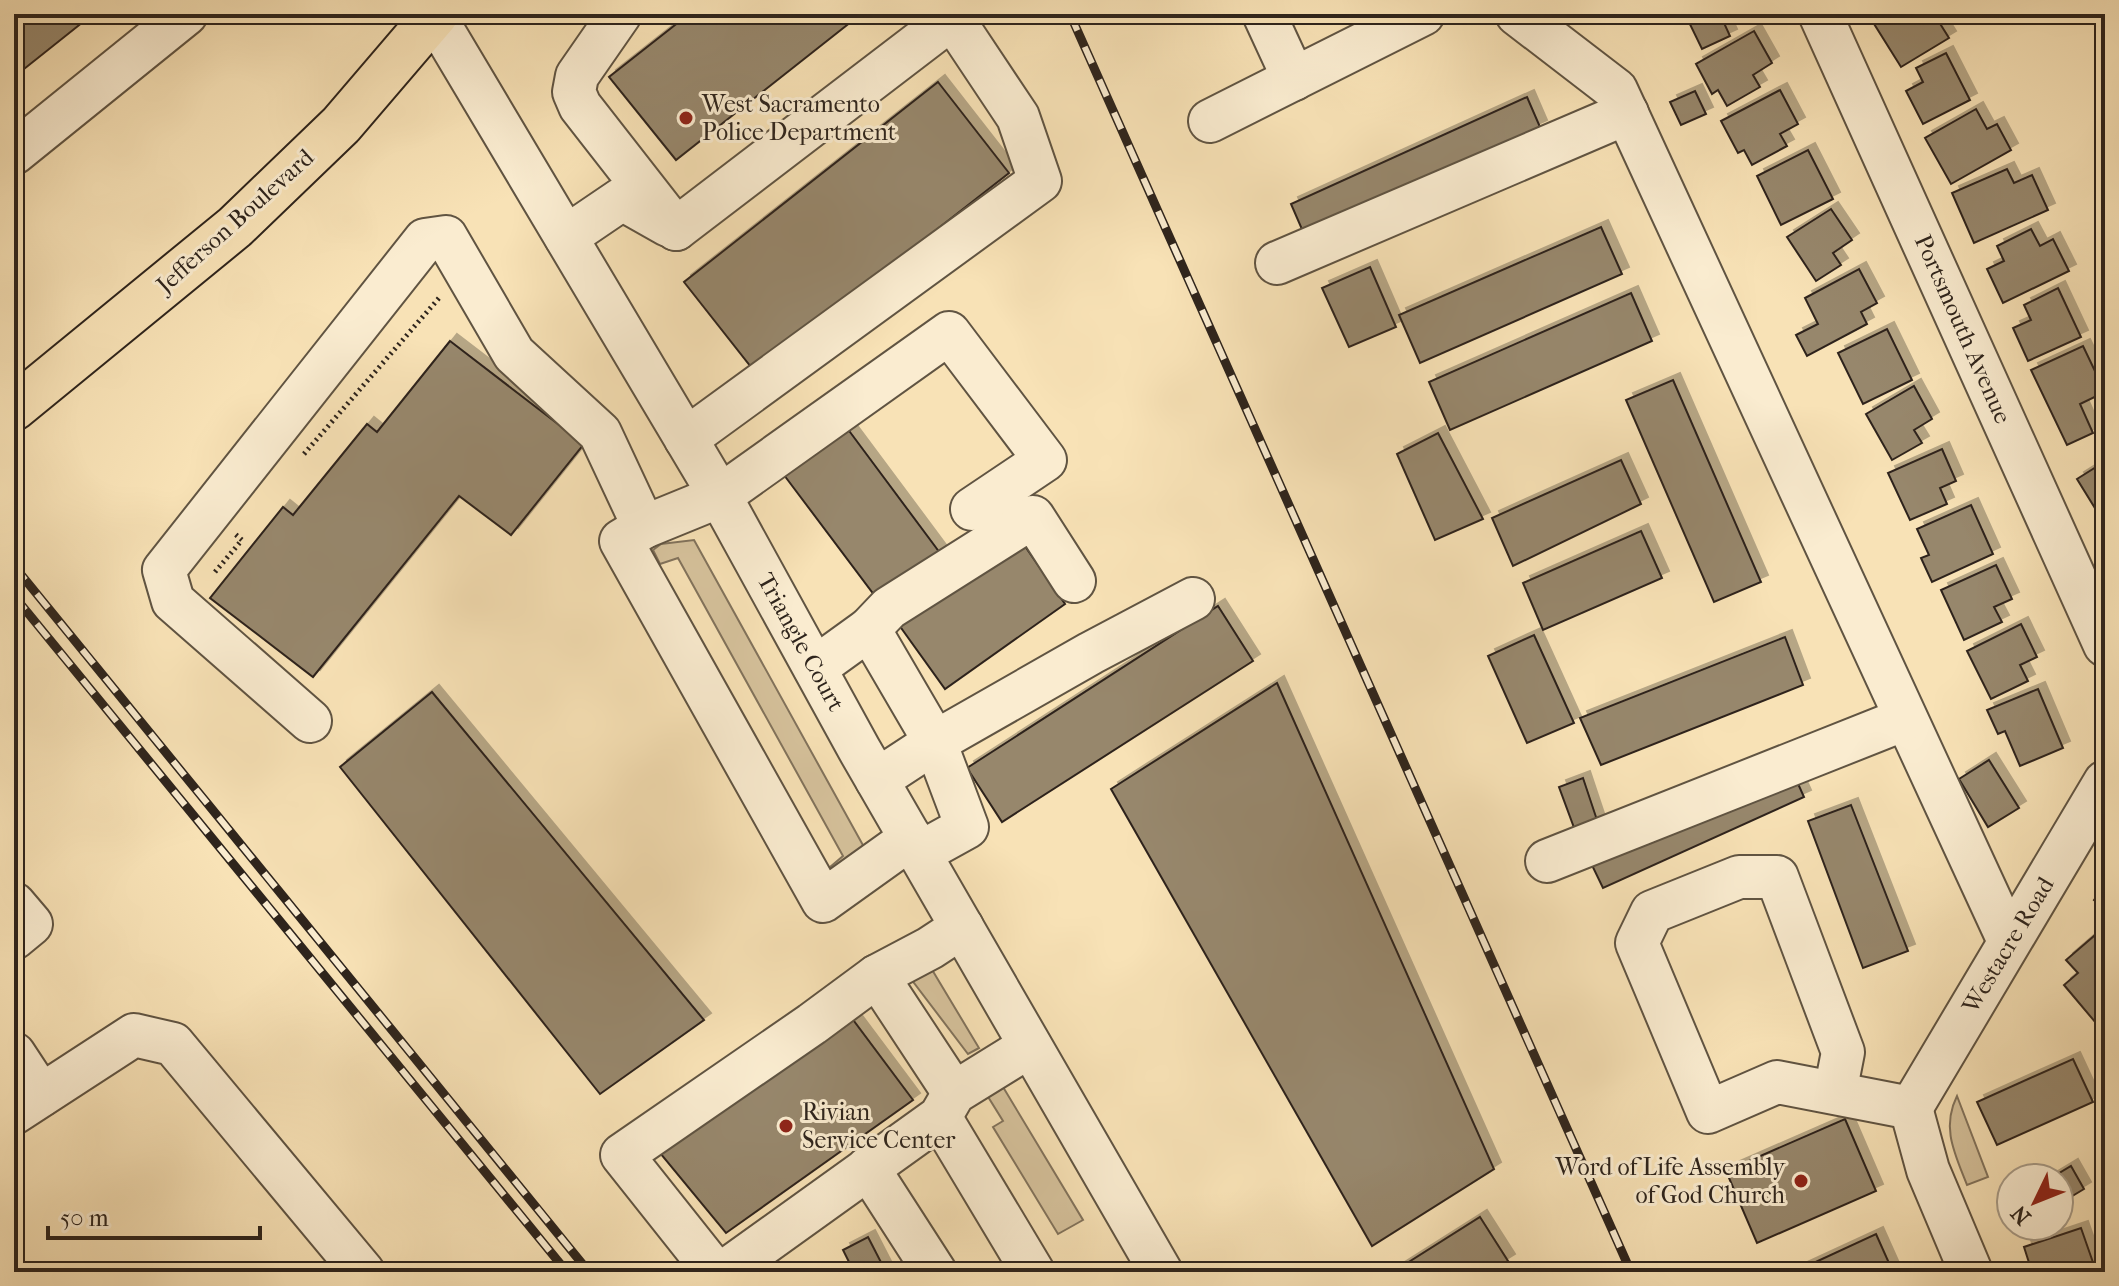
<svg xmlns="http://www.w3.org/2000/svg" width="2119" height="1286" font-family="'IM FELL French Canon',serif">
<style>
.green{fill:#d6c29c;stroke:#82735c;stroke-width:2}
.building{fill:#97876c;stroke:#2e241c;stroke-width:2;filter:url(#shadow)}
.lines{fill:none;stroke-linecap:round;stroke-linejoin:round}
.minor-casing{stroke:#605442;stroke-width:46}
.major-casing{stroke:#2e241c;stroke-width:48}
.path{stroke:#2e241c;stroke-width:5;stroke-dasharray:2 4;stroke-linecap:butt}
.minor{stroke:#faecd0;stroke-width:42}
.major{stroke:#f8e2b6;stroke-width:44}
.rail-casing{stroke:#2e241c;stroke-width:9}
.rail{stroke:#faecd0;stroke-width:6;stroke-dasharray:18;stroke-linecap:butt}
.poi-dot{fill:#8f2418;stroke:#faecd0;stroke-width:3}
.labels{text-anchor:middle;stroke-width:6;stroke-linejoin:round;paint-order:stroke}
.poi-label{font-size:24px;fill:#2e241c;stroke:#faecd0;text-anchor:start}
.street-label{font-size:24px;fill:#2e241c;stroke:#faecd0}
</style>
<defs>
<filter id="shadow"><feDropShadow dx="7" dy="-7" stdDeviation="0" flood-color="#0004"/></filter>
</defs>
<rect width="100%" height="100%" fill="#f8e2b6"/>
<filter id="stains"><feTurbulence type="fractalNoise" baseFrequency=".0025" numOctaves="4"/><feColorMatrix values="0 0 0 0 .2 0 0 0 0 .09 0 0 0 0 .02 0 0 0 .5 -.17"/></filter>
<radialGradient id="worn" r=".72"><stop offset=".6" stop-color="#630" stop-opacity="0"/><stop offset="1" stop-color="#630" stop-opacity=".3"/></radialGradient>
<g class="green">
<polygon points="694,540 864,847 832,872 829,868 843,856 678,558 660,564 653,550 661,544"/>
<polygon points="928,963 979,1048 968,1054 908,975"/>
<polygon points="997,1077 1083,1220 1058,1234 993,1127 1003,1121 982,1087"/>
<path d="M1957 1096 1988 1177 1967 1185C1955 1154 1941 1128 1957 1096Z"/>
</g>
<g class="building">
<polygon points="14,14 93,14 14,77"/>
<polygon points="689,14 861,14 676,160 609,77"/>
<polygon points="1685,14 1742,14 1724,23 1730,36 1702,49"/>
<polygon points="1880,14 1934,14 1949,38 1901,67 1871,19"/>
<polygon points="1754,31 1772,63 1753,75 1760,87 1727,106 1718,90 1712,94 1696,64"/>
<polygon points="1946,53 1970,100 1923,124 1906,91 1923,82 1916,68"/>
<polygon points="938,82 1009,173 755,372 684,282"/>
<polygon points="1780,90 1798,124 1780,134 1787,146 1752,165 1744,150 1738,153 1721,121"/>
<polygon points="1695,91 1706,114 1681,125 1670,102"/>
<polygon points="1527,97 1540,127 1304,234 1291,204"/>
<polygon points="1976,109 1987,129 1997,124 2011,150 1951,184 1925,138"/>
<polygon points="1808,150 1833,199 1781,225 1757,176"/>
<polygon points="2007,169 2014,183 2032,175 2048,210 1974,243 1952,193"/>
<polygon points="1831,209 1852,240 1833,253 1841,265 1816,281 1787,237"/>
<polygon points="1601,227 1622,274 1420,363 1399,315"/>
<polygon points="2031,229 2040,246 2053,239 2069,271 2003,303 1987,269 2004,261 1997,246"/>
<polygon points="1370,267 1396,327 1349,347 1322,288"/>
<polygon points="1859,269 1877,303 1861,312 1867,324 1807,356 1796,335 1818,324 1805,298"/>
<polygon points="2058,288 2081,337 2028,361 2013,328 2031,320 2024,305"/>
<polygon points="1631,293 1652,341 1450,430 1429,382"/>
<polygon points="1887,329 1912,380 1863,404 1838,353"/>
<polygon points="450,341 584,444 511,535 459,496 313,677 210,598 283,507 293,515 367,424 377,432"/>
<polygon points="2083,346 2105,392 2080,404 2093,433 2067,445 2031,370"/>
<polygon points="1673,380 1761,582 1714,602 1626,400"/>
<polygon points="1914,386 1932,419 1914,430 1922,443 1892,460 1866,414"/>
<polygon points="847,428 940,553 878,600 784,475"/>
<polygon points="1438,433 1483,519 1435,540 1397,454"/>
<polygon points="1942,449 1956,481 1940,488 1947,504 1910,520 1888,473"/>
<polygon points="1621,460 1641,504 1513,566 1492,518"/>
<polygon points="2104,462 2105,508 2098,513 2077,479"/>
<polygon points="1971,505 1993,554 1932,582 1921,558 1929,555 1917,529"/>
<polygon points="1641,531 1662,578 1543,630 1523,583"/>
<polygon points="1020,539 1065,604 945,689 899,625"/>
<polygon points="1996,565 2012,599 1994,607 2002,622 1964,640 1941,590"/>
<polygon points="1218,606 1253,661 1002,822 967,768"/>
<polygon points="2021,624 2037,657 2020,665 2028,681 1991,699 1967,651"/>
<polygon points="1534,635 1574,723 1527,743 1488,656"/>
<polygon points="1785,637 1803,685 1601,765 1580,718"/>
<polygon points="1277,683 1494,1169 1372,1246 1111,789"/>
<polygon points="2038,689 2063,748 2020,766 2005,731 1998,734 1987,710"/>
<polygon points="432,692 704,1020 600,1094 340,767"/>
<polygon points="1989,760 2019,808 1988,827 1959,779"/>
<polygon points="1791,768 1804,797 1603,888 1589,859"/>
<polygon points="1583,778 1599,826 1576,833 1559,787"/>
<polygon points="1851,805 1908,951 1863,968 1808,821"/>
<polygon points="2105,885 2105,909 2094,900"/>
<polygon points="2094,936 2105,949 2105,1026 2101,1029 2064,985 2078,973 2066,960"/>
<polygon points="848,1013 913,1100 726,1233 660,1153"/>
<polygon points="2073,1059 2093,1102 1997,1145 1977,1102"/>
<polygon points="1845,1119 1876,1191 1757,1243 1726,1171"/>
<polygon points="2071,1166 2084,1189 2059,1204 2059,1178 2051,1178"/>
<polygon points="1480,1217 1508,1261 1490,1272 1393,1272"/>
<polygon points="2081,1228 2096,1271 2032,1272 2024,1247"/>
<polygon points="1876,1234 1893,1272 1794,1272"/>
<polygon points="868,1237 886,1272 854,1272 843,1250"/>
</g>
<g class="lines">
<g class="minor-casing">
<g id="minor">
<polyline points="433,14 720,496 859,749 1161,1272"/>
<polyline points="620,14 577,76 574,92 580,106 676,229"/>
<polyline points="1264,14 1294,79"/>
<polyline points="1517,14 1616,90 2009,941"/>
<polyline points="1820,14 2105,645"/>
<polyline points="1210,121 1423,14"/>
<polyline points="14,153 186,14"/>
<polyline points="676,229 952,18 1018,117 1040,181 686,439"/>
<polyline points="566,237 622,199 668,225"/>
<polyline points="1277,263 1627,113"/>
<polyline points="644,527 621,541 823,901 911,838"/>
<polyline points="869,629 889,608 1033,517 1074,581"/>
<polyline points="815,668 869,629 935,742 877,780"/>
<polyline points="310,721 173,601 164,570 425,240 446,237 514,354 600,433 644,527 720,496 949,333 1045,460 972,509"/>
<polyline points="920,853 967,827 935,742 1091,653 1193,599"/>
<polyline points="1547,861 1905,719"/>
<polyline points="14,904 31,924 14,938"/>
<polyline points="877,976 954,1093"/>
<polyline points="14,1054 41,1095"/>
<polyline points="1835,1093 1843,1052 1777,877 1739,877 1652,912 1637,943 1708,1112 1777,1082 1911,1108"/>
<polyline points="1911,1108 2105,782"/>
<polyline points="1911,1108 1928,1170 1971,1272"/>
<polyline points="14,1113 134,1035 173,1044 363,1272"/>
<polyline points="940,1117 1033,1272"/>
<polyline points="868,1168 935,1272"/>
<polyline points="715,1272 622,1155 812,1024 877,976 930,948 962,927"/>
<polyline points="724,1272 940,1117 954,1093 1030,1046"/>
</g>
</g>
<g class="major-casing">
<polyline id="major" points="14,408 235,227 341,125 436,14"/>
</g>
<g class="path">
<polyline points="304,454 439,298 440,301"/>
<polyline points="215,572 242,540 235,534"/>
</g>
<use href="#minor" class="minor"/>
<use href="#major" class="major"/>
<g class="rail-casing">
<g id="rail">
<polyline points="1070,14 1631,1272"/>
<polyline points="14,566 589,1272"/>
<polyline points="14,596 567,1272"/>
</g>
</g>
<use href="#rail" class="rail"/>
</g>
<g class="poi-dot">
<circle cx="686" cy="118" r="8"/>
<circle cx="786" cy="1126" r="8"/>
<circle cx="1801" cy="1181" r="8"/>
</g>
<g class="labels">
<g class="poi-label">
<text x="702" y="112">West Sacramento<tspan x="702" dy="28">Police Department</tspan></text>
<text x="802" y="1120">Rivian<tspan x="802" dy="28">Service Center</tspan></text>
<text x="1785" y="1175" text-anchor="end">Word of Life Assembly<tspan x="1785" dy="28">of God Church</tspan></text>
</g>
<g class="street-label">
<text transform="translate(235 221) rotate(-42)" y="8">Jefferson Boulevard</text>
<text transform="translate(1963 329) rotate(66)" y="8">Portsmouth Avenue</text>
<text transform="translate(801 642) rotate(61)" y="8">Triangle Court</text>
<text transform="translate(2008 945) rotate(-59)" y="8">Westacre Road</text>
</g>
</g>
<rect width="2119" height="1286" fill="none" stroke="#f8e2b6" stroke-width="48"/>
<rect x="16" y="16" width="2087" height="1254" fill="none" stroke="#2e241c" stroke-width="4"/>
<rect x="24" y="24" width="2071" height="1238" fill="none" stroke="#2e241c" stroke-width="2"/>
<g transform="translate(2035 1202) rotate(227)"><circle r="38" fill="#faecd0" stroke="#a89c88" stroke-width="2"/>
<path d="M0-6L14 30L0 20L-14 30Z" fill="#8f2418"/>
<text y="-12" font-size="22" font-weight="bold" text-anchor="middle" fill="#2e241c">N</text>
</g>
<path d="M48 1226v12h212v-12" fill="none" stroke="#2e241c" stroke-width="4"/>
<text x="60" y="1226" font-size="24" fill="#2e241c" stroke="#faecd0" stroke-width="6" paint-order="stroke">50 m</text>
<rect width="100%" height="100%" filter="url(#stains)"/>
<rect width="100%" height="100%" fill="url(#worn)"/>
</svg>
